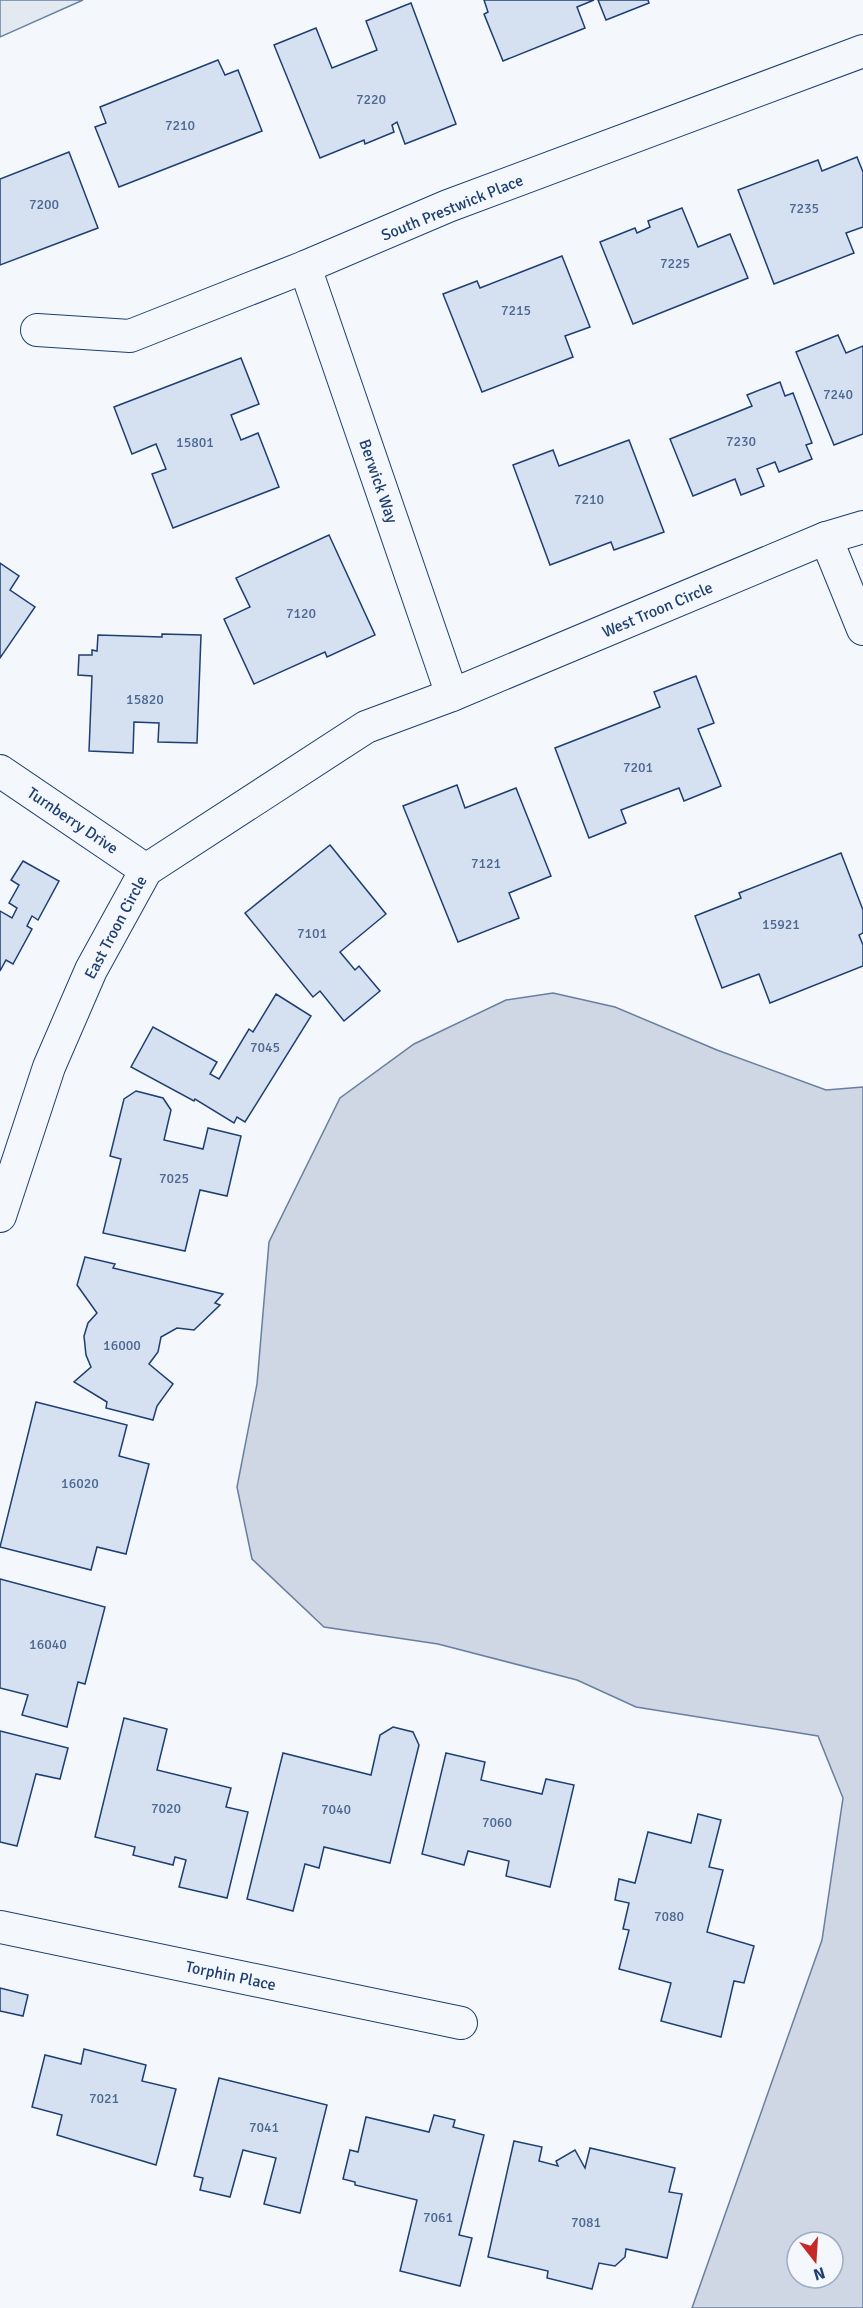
<svg xmlns="http://www.w3.org/2000/svg" width="863" height="2308" font-family="Signika,sans-serif">
<style>
.green{fill:#e3e9f0;stroke:#687fa3;stroke-width:1.5}
.water{fill:#cfd7e4;stroke:#687fa3;stroke-width:1.5;fill-rule:evenodd}
.building{fill:#d5e0f0;stroke:#1d3f73;stroke-width:1.5}
.lines{fill:none;stroke-linecap:round;stroke-linejoin:round}
.street-casing{stroke:#1d3f73;stroke-width:34}
.street{stroke:#f4f7fb;stroke-width:32}
.labels{text-anchor:middle;stroke-width:4.5;stroke-linejoin:round;paint-order:stroke}
.number-label{font-size:14px;fill:#4b6792}
.street-label{font-size:16px;fill:#1d3f73;stroke:#f4f7fb}
</style>
<rect width="100%" height="100%" fill="#f4f7fb"/>
<polygon class="green" points="0,0 83,0 0,37"/>
<path class="water" d="M553 993 615 1007 717 1050 826 1090 863 1087V2308H692L822 1940 843 1798 818 1736 636 1707 577 1680 438 1644 324 1627 252 1559 237 1487 257 1384 269 1242 340 1098 414 1044 506 1000ZM797 2242H833V2278H797Z"/>
<g class="building">
<polygon points="484,0 594,0 577,7 585,28 503,61 484,14 488,12"/>
<polygon points="598,0 648,0 649,3 606,20"/>
<polygon points="411,3 456,124 405,144 397,122 392,125 394,132 365,144 364,140 320,158 274,45 316,28 332,68 377,50 366,21"/>
<polygon points="218,60 225,75 238,70 262,131 119,187 95,127 106,123 100,107"/>
<polygon points="69,152 98,228 0,265 0,179"/>
<polygon points="857,157 863,172 863,227 846,233 854,253 774,284 738,190 818,160 822,171"/>
<polygon points="682,208 698,247 730,234 748,278 633,324 600,242 635,228 637,233 650,227 648,221"/>
<polygon points="562,256 590,327 565,336 573,357 482,392 443,294 477,281 480,288"/>
<polygon points="838,335 846,353 863,346 863,434 834,445 796,352"/>
<polygon points="241,358 259,404 231,415 241,440 258,433 279,487 173,528 152,474 166,469 156,444 132,454 114,407"/>
<polygon points="780,382 785,396 793,393 812,443 806,445 812,459 779,472 775,462 757,469 764,486 741,495 735,479 693,496 670,439 752,406 747,395"/>
<polygon points="629,440 664,532 614,550 611,542 550,565 513,465 553,450 559,466"/>
<polygon points="329,535 375,635 327,657 325,652 254,684 224,619 250,607 236,578"/>
<polygon points="0,563 19,576 10,590 35,607 0,658"/>
<polygon points="162,634 201,635 197,743 158,742 159,723 134,722 133,753 89,751 92,676 78,675 79,655 92,655 92,650 97,651 98,635 162,637"/>
<polygon points="696,676 714,723 698,729 721,786 684,801 679,788 621,810 626,823 589,838 555,748 660,707 654,692"/>
<polygon points="457,785 465,808 516,788 551,876 509,893 519,918 458,942 403,806"/>
<polygon points="330,845 386,914 340,952 355,970 359,966 380,991 344,1021 320,991 313,997 245,913"/>
<polygon points="841,853 863,910 863,933 859,935 863,945 863,966 770,1003 759,974 722,988 695,916 741,898 739,893"/>
<polygon points="23,861 59,881 38,920 32,916 27,926 32,929 13,964 6,960 0,971 0,911 12,918 17,908 9,903 19,885 11,880"/>
<polygon points="276,994 311,1016 245,1122 237,1117 234,1123 195,1099 194,1101 131,1067 153,1027 217,1062 210,1074 219,1079 249,1029 253,1032"/>
<polygon points="136,1091 163,1098 171,1110 164,1140 203,1149 208,1128 241,1136 227,1196 200,1190 185,1251 103,1233 121,1159 110,1156 124,1099"/>
<polygon points="85,1257 115,1264 113,1268 223,1294 215,1303 220,1305 194,1330 177,1328 161,1337 158,1352 149,1364 173,1384 157,1406 153,1420 106,1408 107,1402 74,1382 91,1367 86,1355 84,1336 88,1323 97,1313 77,1285"/>
<polygon points="36,1402 127,1425 119,1456 149,1464 126,1554 97,1547 91,1570 0,1547"/>
<polygon points="0,1579 105,1607 85,1684 78,1682 67,1727 22,1715 28,1695 0,1688"/>
<polygon points="124,1718 167,1729 157,1770 231,1788 226,1807 248,1812 227,1898 179,1887 186,1860 175,1857 173,1865 133,1855 135,1847 95,1837"/>
<polygon points="393,1727 413,1732 419,1745 390,1863 324,1847 319,1868 305,1864 293,1911 247,1899 283,1753 371,1775 380,1735"/>
<polygon points="0,1731 68,1748 60,1779 36,1774 17,1846 0,1842"/>
<polygon points="446,1753 485,1762 481,1780 542,1794 546,1779 574,1785 550,1887 506,1876 509,1861 468,1851 464,1865 422,1854"/>
<polygon points="698,1814 721,1820 709,1867 723,1870 707,1932 754,1946 744,1983 734,1981 721,2037 661,2021 671,1983 619,1969 629,1930 623,1929 629,1903 615,1900 619,1879 635,1883 648,1832 691,1843"/>
<polygon points="0,1988 28,1995 23,2016 0,2011"/>
<polygon points="84,2049 146,2065 142,2081 176,2089 156,2165 57,2135 62,2115 32,2107 45,2055 81,2064"/>
<polygon points="219,2078 327,2105 300,2213 264,2204 276,2158 243,2150 230,2197 200,2190 203,2178 194,2176"/>
<polygon points="434,2115 455,2120 453,2127 484,2135 459,2235 472,2238 460,2286 400,2271 417,2200 355,2185 355,2182 343,2179 350,2150 358,2152 366,2117 429,2132"/>
<polygon points="514,2141 542,2147 539,2161 558,2166 556,2161 575,2150 585,2168 590,2148 675,2168 669,2192 682,2194 667,2258 626,2249 625,2257 615,2266 599,2263 592,2289 547,2278 548,2271 488,2257"/>
</g>
<g class="lines">
<g class="street-casing">
<g id="street">
<polyline points="305,267 452,695"/>
<polyline points="37,330 130,336 305,267 448,206 863,51"/>
<polyline points="826,538 863,629"/>
<polyline points="0,771 146,870"/>
<polyline points="0,1216 49,1067 91,970 146,870 366,727 452,695 826,538 863,527"/>
<polyline points="0,1927 461,2023"/>
</g>
</g>
<use href="#street" class="street"/>
</g>
<g class="labels">
<g class="number-label">
<text x="371" y="104">7220</text>
<text x="180" y="130">7210</text>
<text x="44" y="209">7200</text>
<text x="804" y="213">7235</text>
<text x="675" y="268">7225</text>
<text x="516" y="315">7215</text>
<text x="838" y="399">7240</text>
<text x="741" y="446">7230</text>
<text x="195" y="447">15801</text>
<text x="589" y="504">7210</text>
<text x="301" y="618">7120</text>
<text x="145" y="704">15820</text>
<text x="638" y="772">7201</text>
<text x="486" y="868">7121</text>
<text x="781" y="929">15921</text>
<text x="312" y="938">7101</text>
<text x="265" y="1052">7045</text>
<text x="174" y="1183">7025</text>
<text x="122" y="1350">16000</text>
<text x="80" y="1488">16020</text>
<text x="48" y="1649">16040</text>
<text x="166" y="1813">7020</text>
<text x="336" y="1814">7040</text>
<text x="497" y="1827">7060</text>
<text x="669" y="1921">7080</text>
<text x="104" y="2103">7021</text>
<text x="264" y="2132">7041</text>
<text x="438" y="2222">7061</text>
<text x="586" y="2227">7081</text>
</g>
<g class="street-label">
<text transform="translate(452 207) rotate(-22)" y="6">South Prestwick Place</text>
<text transform="translate(379 481) rotate(71)" y="6">Berwick Way</text>
<text transform="translate(657 609) rotate(-23)" y="6">West Troon Circle</text>
<text transform="translate(73 820) rotate(34)" y="6">Turnberry Drive</text>
<text transform="translate(115 927) rotate(-62)" y="6">East Troon Circle</text>
<text transform="translate(231 1975) rotate(12)" y="6">Torphin Place</text>
</g>
</g>
<g transform="translate(815 2260) rotate(163)"><circle r="28" fill="#f4f7fb" stroke="#9eadc5" stroke-width="1.5"/>
<path d="M0-4.5L10 22L0 15L-10 22Z" fill="#c62828"/>
<text y="-9" font-size="16" font-weight="bold" text-anchor="middle" fill="#1d3f73">N</text>
</g>
</svg>
